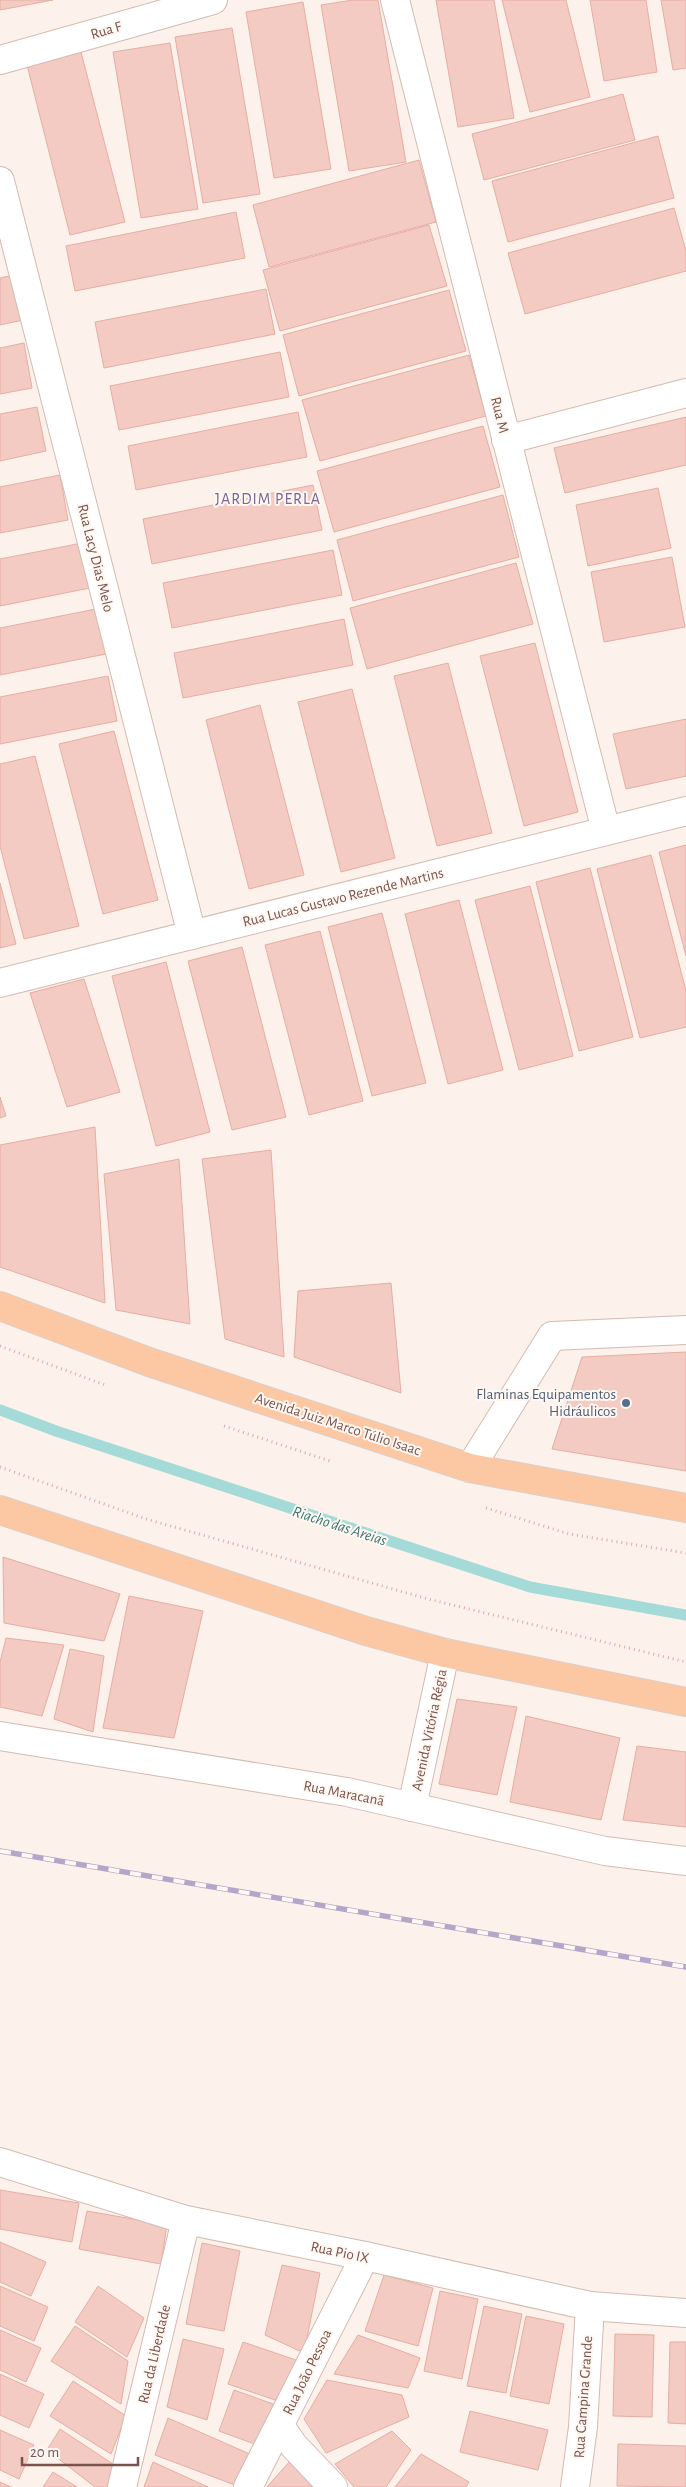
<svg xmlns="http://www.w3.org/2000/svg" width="686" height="2487" font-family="'Alegreya Sans',sans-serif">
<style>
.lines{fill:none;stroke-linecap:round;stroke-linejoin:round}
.stream{stroke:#a4dad7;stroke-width:11}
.building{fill:#f3cbc2;stroke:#e6ada2}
.minor-casing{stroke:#d3bab2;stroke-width:30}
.major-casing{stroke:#dacfcd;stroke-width:30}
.path{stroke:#d9ada4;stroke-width:3;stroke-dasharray:1 4;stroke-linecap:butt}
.minor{stroke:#fff;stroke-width:28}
.major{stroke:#fcc8a3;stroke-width:28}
.rail-casing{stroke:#b2a7c9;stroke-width:5.5}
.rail{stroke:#fff7f2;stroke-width:4;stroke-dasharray:11;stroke-linecap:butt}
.service-dot{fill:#5c6f8a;stroke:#fff7f2;stroke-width:2}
.labels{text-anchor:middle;stroke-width:4;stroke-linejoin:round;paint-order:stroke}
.street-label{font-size:15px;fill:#7a534c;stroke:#fff7f2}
.service-label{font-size:15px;fill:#4e5e75;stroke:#fff7f2;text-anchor:end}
.neighbourhood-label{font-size:16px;letter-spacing:1px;fill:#7a6595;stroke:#fff7f2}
.water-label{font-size:16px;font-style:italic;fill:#3c7774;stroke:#fff7f2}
</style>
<rect width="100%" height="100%" fill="#fdf2eb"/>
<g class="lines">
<polyline class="stream" points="0,1410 56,1431 530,1587 686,1615"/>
</g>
<g class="building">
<polygon points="0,0 53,0 0,10"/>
<polygon points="353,0 378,0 406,162 349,171 321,5"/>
<polygon points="436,0 494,0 514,118 458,127"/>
<polygon points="502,0 566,0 590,97 530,112"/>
<polygon points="590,0 646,0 657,72 604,81"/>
<polygon points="661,0 686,0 686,68 673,70"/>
<polygon points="303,2 331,169 274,178 246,12"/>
<polygon points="232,28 260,194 203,203 175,37"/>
<polygon points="170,43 198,209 141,218 113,52"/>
<polygon points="81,52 125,222 70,235 27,65"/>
<polygon points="623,94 635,140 484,180 472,134"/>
<polygon points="658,136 674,198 508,242 492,181"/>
<polygon points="419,160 436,222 269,267 253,205"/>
<polygon points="674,208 686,251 686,271 525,314 508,253"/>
<polygon points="236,212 245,258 75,291 66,246"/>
<polygon points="429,225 447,286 280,331 263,270"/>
<polygon points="14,275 23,320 0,325 0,278"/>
<polygon points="266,289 275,334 104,368 95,322"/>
<polygon points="449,290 466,351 299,396 283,335"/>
<polygon points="24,343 32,388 0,394 0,348"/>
<polygon points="280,352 289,397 119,430 110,386"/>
<polygon points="469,355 486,416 320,461 302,400"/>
<polygon points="37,407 46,451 0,461 0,414"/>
<polygon points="298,412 307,457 136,490 128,446"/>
<polygon points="686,417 686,465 565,493 554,448"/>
<polygon points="483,426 500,487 334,532 317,471"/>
<polygon points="60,475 68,520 0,533 0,487"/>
<polygon points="313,485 322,530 152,564 143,519"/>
<polygon points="658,488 671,548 588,566 576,505"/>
<polygon points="503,495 519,557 353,601 337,540"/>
<polygon points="82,543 90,588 0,606 0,559"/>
<polygon points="333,550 342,595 172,628 163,583"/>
<polygon points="672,557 685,627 604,642 591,572"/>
<polygon points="516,563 533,624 367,669 350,608"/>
<polygon points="101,608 111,653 0,675 0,628"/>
<polygon points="344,619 353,665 183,698 174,653"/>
<polygon points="535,643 578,812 524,826 480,656"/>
<polygon points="448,663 492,833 437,846 394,676"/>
<polygon points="108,676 117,721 0,744 0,697"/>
<polygon points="352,689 395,858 341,872 298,702"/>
<polygon points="260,705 304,875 249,889 206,720"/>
<polygon points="686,719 686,776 626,789 613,734"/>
<polygon points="114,731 158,900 103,914 59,744"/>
<polygon points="35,756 79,926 24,939 0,846 0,764"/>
<polygon points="686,845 686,956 659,852"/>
<polygon points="651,855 686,991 686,1027 640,1038 597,869"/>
<polygon points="590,868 633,1037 579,1051 536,882"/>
<polygon points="0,883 16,944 0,948"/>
<polygon points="530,886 573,1056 519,1070 475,900"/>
<polygon points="459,900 503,1070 448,1084 405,914"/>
<polygon points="382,913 426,1083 372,1096 328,927"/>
<polygon points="320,931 363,1101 309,1115 265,945"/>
<polygon points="242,947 286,1117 232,1130 188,961"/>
<polygon points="166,962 210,1132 156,1146 112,976"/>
<polygon points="84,979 120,1092 67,1107 30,993"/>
<polygon points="0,1097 6,1116 0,1118"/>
<polygon points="95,1127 105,1303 0,1267 0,1145"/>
<polygon points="271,1150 284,1357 225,1339 202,1159"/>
<polygon points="179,1159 190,1324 116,1310 104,1174"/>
<polygon points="391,1283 401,1393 294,1357 298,1291"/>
<polygon points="686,1352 686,1471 552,1449 582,1357"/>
<polygon points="3,1557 120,1594 104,1641 4,1623"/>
<polygon points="129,1596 203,1611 174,1738 103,1728"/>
<polygon points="6,1638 64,1645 42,1716 0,1707 0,1662"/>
<polygon points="70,1649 104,1656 93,1732 54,1719"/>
<polygon points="457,1699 517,1707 497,1795 439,1784"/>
<polygon points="526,1716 620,1738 601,1820 510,1802"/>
<polygon points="637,1746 686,1752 686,1827 623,1820"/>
<polygon points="0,2190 79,2203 72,2242 0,2229"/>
<polygon points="87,2211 167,2225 161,2264 79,2249"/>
<polygon points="0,2242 46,2262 31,2296 0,2282"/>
<polygon points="202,2243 240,2251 224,2331 186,2324"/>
<polygon points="282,2265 320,2273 304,2353 265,2335"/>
<polygon points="384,2275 433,2288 418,2346 365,2331"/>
<polygon points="0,2286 48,2307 34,2341 0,2326"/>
<polygon points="98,2286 144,2318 127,2357 75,2322"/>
<polygon points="440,2291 478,2299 462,2379 424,2371"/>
<polygon points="484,2306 522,2314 506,2393 467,2386"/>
<polygon points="526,2316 564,2324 549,2404 510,2396"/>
<polygon points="75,2326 128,2361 121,2404 51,2361"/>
<polygon points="0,2330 41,2348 26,2382 0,2370"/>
<polygon points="615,2334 654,2335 652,2417 613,2416"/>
<polygon points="358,2335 420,2358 408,2388 334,2374"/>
<polygon points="183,2339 224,2349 207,2420 167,2407"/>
<polygon points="243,2342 296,2360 281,2402 228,2384"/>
<polygon points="670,2342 686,2342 686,2424 668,2423"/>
<polygon points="0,2374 44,2394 29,2428 0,2415"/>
<polygon points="327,2380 402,2395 409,2417 326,2453 304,2419"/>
<polygon points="73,2381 126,2416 111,2454 50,2416"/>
<polygon points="234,2390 276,2405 260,2446 219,2431"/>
<polygon points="470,2411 548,2430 538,2470 460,2452"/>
<polygon points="168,2418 252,2455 235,2485 155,2455"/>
<polygon points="60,2429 113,2464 108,2487 95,2487 47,2450"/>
<polygon points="0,2430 34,2445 19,2479 0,2470"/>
<polygon points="392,2431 411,2450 386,2487 354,2487 335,2464"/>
<polygon points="618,2444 686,2446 686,2487 617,2486"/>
<polygon points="421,2454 469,2482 466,2487 395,2487"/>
<polygon points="290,2461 319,2487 267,2487"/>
<polygon points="153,2462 208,2487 144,2487"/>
<polygon points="53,2472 77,2487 43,2487"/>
<polygon points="0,2482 11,2487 0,2487"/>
</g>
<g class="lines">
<g class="minor-casing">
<g id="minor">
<polyline points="395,0 606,831"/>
<polyline points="0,60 213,0"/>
<polyline points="0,181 192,935"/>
<polyline points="506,440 686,393"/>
<polyline points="0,983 686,811"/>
<polyline points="470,1468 552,1336 686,1330"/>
<polyline points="0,1736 347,1792 605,1851 686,1861"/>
<polyline points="412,1807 445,1653"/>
<polyline points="0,2162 186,2220 365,2256 590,2306 686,2313"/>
<polyline points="280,2426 294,2446 333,2487"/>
<polyline points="122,2487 186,2220"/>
<polyline points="248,2487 365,2256"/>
<polyline points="575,2487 583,2427 590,2306"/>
</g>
</g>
<g class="major-casing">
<g id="major">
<polyline points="0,1306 149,1362 470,1468 686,1508"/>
<polyline points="0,1510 366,1631 445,1653 686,1702"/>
</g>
</g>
<g class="path">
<polyline points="0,1346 105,1385"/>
<polyline points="224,1426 330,1461"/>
<polyline points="0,1467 146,1519 428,1599 686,1662"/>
<polyline points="486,1508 569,1534 686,1553"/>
</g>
<use href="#minor" class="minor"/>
<use href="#major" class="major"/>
<g class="rail-casing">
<polyline id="rail" points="0,1851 686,1967"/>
</g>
<use href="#rail" class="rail"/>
</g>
<circle class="service-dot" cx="626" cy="1403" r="5"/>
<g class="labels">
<g class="street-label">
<text transform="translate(106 30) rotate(-16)" y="5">Rua F</text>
<text transform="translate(500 415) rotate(76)" y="5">Rua M</text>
<text transform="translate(96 558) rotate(76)" y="5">Rua Lacy Dias Melo</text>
<text transform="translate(343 897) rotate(-14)" y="5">Rua Lucas Gustavo Rezende Martins</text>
<text transform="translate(338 1424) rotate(18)" y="5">Avenida Juiz Marco Túlio Isaac</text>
<text transform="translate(429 1730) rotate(-78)" y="5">Avenida Vitória Régia</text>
<text transform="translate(344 1793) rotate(11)" y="5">Rua Maracanã</text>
<text transform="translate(340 2252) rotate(12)" y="5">Rua Pio IX</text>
<text transform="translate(154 2354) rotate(-77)" y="5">Rua da Liberdade</text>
<text transform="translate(307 2372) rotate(-64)" y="5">Rua João Pessoa</text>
<text transform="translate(583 2397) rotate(-86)" y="5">Rua Campina Grande</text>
</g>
<g class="service-label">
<text x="616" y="1399">Flaminas Equipamentos<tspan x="616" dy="17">Hidráulicos</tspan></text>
</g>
<g class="neighbourhood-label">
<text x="268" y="504">JARDIM PERLA</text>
</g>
<g class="water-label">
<text transform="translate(340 1525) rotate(18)" y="6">Riacho das Areias</text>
</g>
</g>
<path d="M22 2457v8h116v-8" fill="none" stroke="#7a534c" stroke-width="2.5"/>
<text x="30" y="2457" font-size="15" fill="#7a534c" stroke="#fff7f2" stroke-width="4" paint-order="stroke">20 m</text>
</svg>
